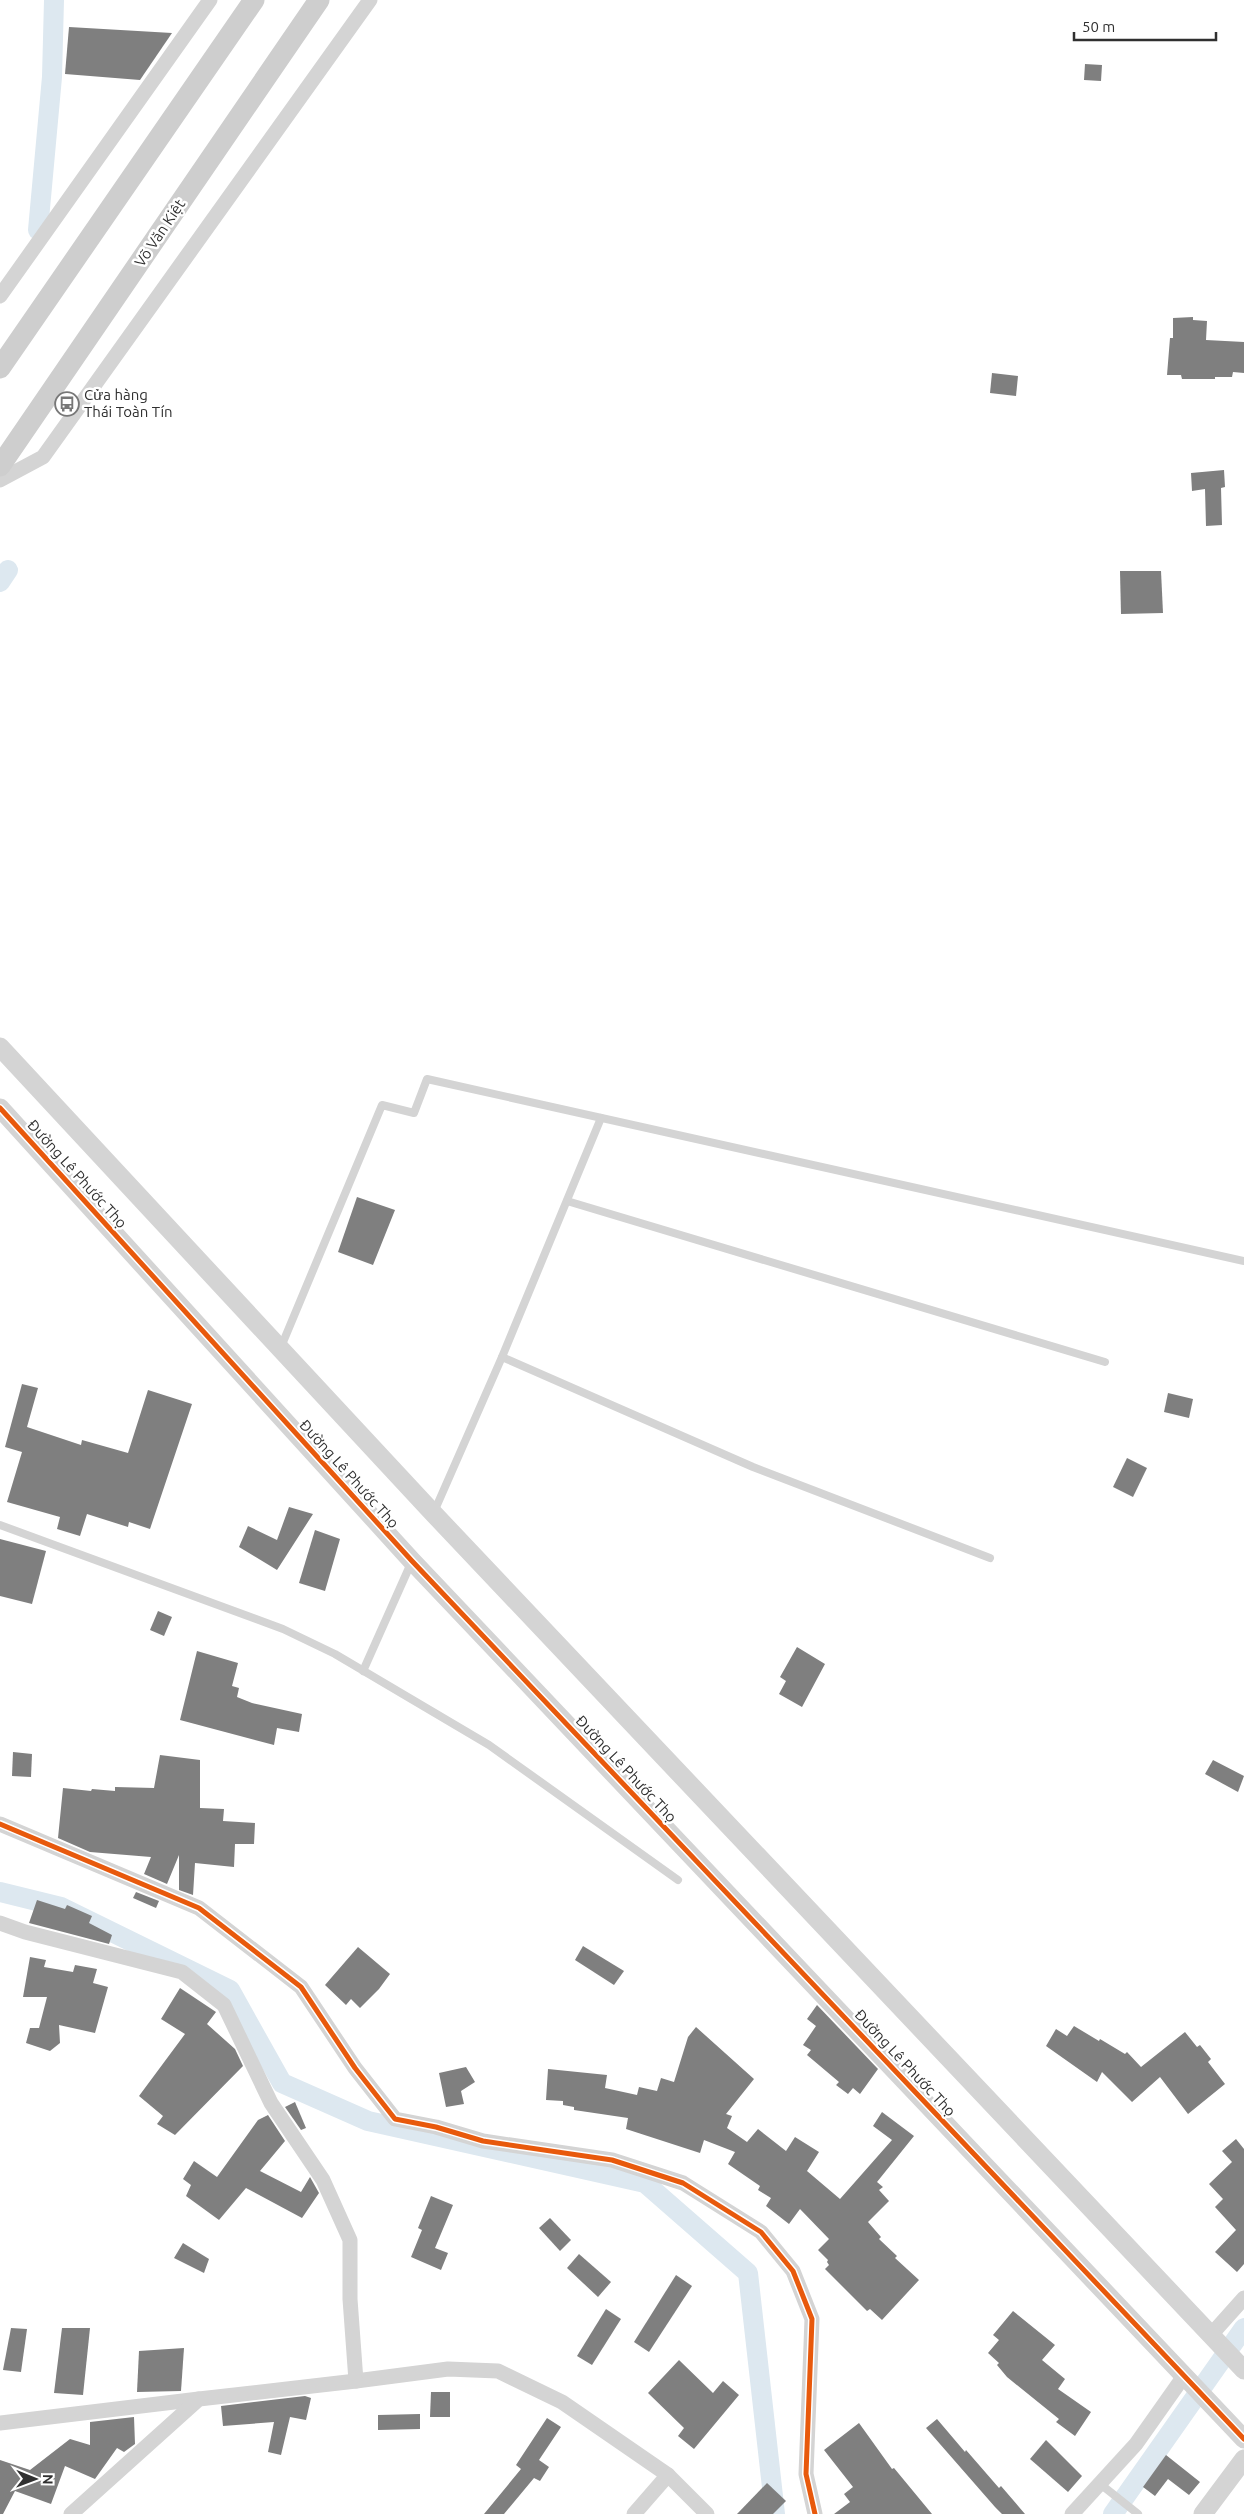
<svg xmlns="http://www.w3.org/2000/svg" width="1244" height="2514" font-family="Ubuntu,sans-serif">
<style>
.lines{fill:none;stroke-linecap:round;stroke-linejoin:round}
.canal{stroke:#dde8f0;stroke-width:20}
.building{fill:#7f7f7f}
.service{stroke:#d4d4d4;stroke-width:8}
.minor{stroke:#d4d4d4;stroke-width:15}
.tertiary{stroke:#d4d4d4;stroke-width:19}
.secondary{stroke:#cecece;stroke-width:21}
.cycleway-casing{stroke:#fff;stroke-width:8}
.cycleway{stroke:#e8590c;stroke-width:5}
.labels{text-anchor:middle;stroke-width:5;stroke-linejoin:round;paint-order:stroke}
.street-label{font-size:15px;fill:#303030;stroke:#fff}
.poi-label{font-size:15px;fill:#303030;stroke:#fff;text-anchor:start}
</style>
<rect width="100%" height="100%" fill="#fff"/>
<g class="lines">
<g class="canal">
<polyline points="38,230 52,77 54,0"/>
<polyline points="0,582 8,570"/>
<polyline points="0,1892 61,1907 230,1990 282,2083 368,2121 645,2183 748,2273 775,2514"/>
<polyline points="1113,2514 1244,2328"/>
</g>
</g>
<g class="building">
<polygon points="69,27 172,33 140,80 65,74"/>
<polygon points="1085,64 1102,65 1101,81 1084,80"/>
<polygon points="1193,317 1193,320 1207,321 1206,340 1244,342 1244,373 1233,372 1232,377 1215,377 1215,379 1182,379 1181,375 1167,375 1170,338 1173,338 1173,318"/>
<polygon points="992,373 1018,376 1016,396 990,393"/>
<polygon points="1224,470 1225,487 1221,488 1222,525 1206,526 1205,489 1192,491 1191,473"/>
<polygon points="1120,571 1161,571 1163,613 1121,614"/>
<polygon points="357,1197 395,1210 373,1265 338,1252"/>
<polygon points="22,1384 38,1388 27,1427 81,1445 82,1440 128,1453 148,1390 192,1404 150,1529 129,1522 128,1527 87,1514 80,1536 57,1529 60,1517 7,1502 22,1452 5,1447"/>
<polygon points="1168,1393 1193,1399 1189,1418 1164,1412"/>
<polygon points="1127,1458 1147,1468 1133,1497 1113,1487"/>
<polygon points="289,1507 313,1514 277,1570 239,1547 248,1526 277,1540"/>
<polygon points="315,1530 340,1539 325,1591 299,1583"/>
<polygon points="0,1539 46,1551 32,1604 0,1596"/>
<polygon points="158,1611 172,1617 164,1636 150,1630"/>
<polygon points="797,1647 825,1664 802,1707 779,1694 786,1681 780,1677"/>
<polygon points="197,1651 238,1663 232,1686 239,1688 237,1697 252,1703 302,1714 299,1732 277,1728 274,1745 180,1720"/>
<polygon points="13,1752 32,1754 31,1777 12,1776"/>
<polygon points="160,1755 200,1760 200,1808 224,1809 223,1821 255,1823 254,1844 235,1844 234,1867 195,1863 193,1895 179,1890 179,1855 167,1884 144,1874 151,1857 90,1852 58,1838 63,1788 91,1791 92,1789 115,1791 115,1787 154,1788"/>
<polygon points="1213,1760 1244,1776 1238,1792 1205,1774"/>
<polygon points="136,1892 159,1901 156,1908 133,1898"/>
<polygon points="37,1900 65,1909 67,1905 92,1916 89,1923 112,1935 109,1944 29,1923"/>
<polygon points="583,1946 624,1971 614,1985 575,1960"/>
<polygon points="358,1947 390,1974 379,1989 360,2008 351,1999 346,2005 325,1985"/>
<polygon points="30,1957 46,1960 44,1967 73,1972 75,1965 97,1969 93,1983 108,1987 95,2033 59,2025 60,2043 50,2051 26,2043 30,2028 39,2028 47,1997 23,1997"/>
<polygon points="180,1988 216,2012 207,2024 235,2049 243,2066 175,2135 157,2124 163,2116 139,2096 185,2034 161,2019"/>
<polygon points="817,2005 878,2069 860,2094 853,2088 848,2094 836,2085 839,2082 807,2055 811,2050 803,2045 816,2026 807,2019"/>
<polygon points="1074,2026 1099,2041 1100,2039 1125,2054 1127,2052 1141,2067 1185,2032 1197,2047 1200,2045 1211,2059 1208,2062 1225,2084 1188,2114 1160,2077 1132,2102 1102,2072 1097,2082 1046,2046 1056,2029 1067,2036"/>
<polygon points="696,2027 754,2079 726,2114 732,2116 727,2128 747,2142 758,2129 786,2151 795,2137 819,2152 807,2171 840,2199 892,2140 873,2126 882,2112 914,2136 877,2182 883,2187 879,2190 889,2201 868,2222 881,2237 879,2239 897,2256 895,2258 919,2280 882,2320 870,2309 867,2311 825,2269 829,2265 827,2262 828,2260 818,2250 829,2239 800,2209 789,2224 766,2206 771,2198 758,2190 760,2186 728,2164 735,2152 704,2140 700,2153 626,2129 628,2118 574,2110 574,2107 563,2105 563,2101 546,2100 548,2069 607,2075 605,2088 637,2095 639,2087 657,2091 661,2078 674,2082 688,2037"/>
<polygon points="466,2067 475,2082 461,2091 464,2104 446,2107 439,2073"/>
<polygon points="295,2102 306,2128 301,2130 285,2107"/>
<polygon points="268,2115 285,2141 260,2171 301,2192 310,2177 319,2193 302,2218 246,2188 219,2220 186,2196 191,2185 183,2179 194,2161 217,2177 258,2120"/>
<polygon points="1236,2139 1244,2149 1244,2264 1237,2272 1215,2252 1236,2230 1215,2207 1223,2199 1209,2184 1232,2162 1222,2151"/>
<polygon points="431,2196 453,2205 435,2248 448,2253 441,2270 411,2257 422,2230 418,2228"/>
<polygon points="550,2218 571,2240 560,2251 539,2228"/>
<polygon points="183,2243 209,2259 204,2273 174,2258"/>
<polygon points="579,2254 611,2282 598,2297 567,2268"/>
<polygon points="676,2275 692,2286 649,2352 634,2342"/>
<polygon points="606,2309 621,2319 592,2365 577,2356"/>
<polygon points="1013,2311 1055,2345 1042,2360 1065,2379 1058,2389 1091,2412 1075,2436 1056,2422 1059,2419 1007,2377 997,2365 999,2363 988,2353 999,2340 993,2335"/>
<polygon points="11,2328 27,2329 21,2372 3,2370"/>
<polygon points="62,2328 90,2328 83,2395 54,2393"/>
<polygon points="184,2348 181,2391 137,2392 139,2351"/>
<polygon points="679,2360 713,2393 723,2381 739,2395 694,2449 678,2436 684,2428 648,2393"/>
<polygon points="431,2392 450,2392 450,2417 430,2417"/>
<polygon points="305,2396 311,2398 306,2420 290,2417 281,2455 268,2452 274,2422 223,2426 221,2406"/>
<polygon points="420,2414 420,2429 378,2430 378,2415"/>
<polygon points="134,2417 135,2444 124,2452 117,2448 95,2479 65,2466 51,2504 15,2491 3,2514 0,2514 0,2460 30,2470 70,2439 90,2445 90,2422"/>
<polygon points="547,2418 561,2427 539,2460 549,2467 540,2481 534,2478 504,2514 484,2514 521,2469 516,2465"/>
<polygon points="937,2419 965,2452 966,2450 999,2488 1001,2486 1025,2514 1002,2514 995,2507 926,2428"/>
<polygon points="859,2423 892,2469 894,2468 932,2514 834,2514 850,2502 844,2494 853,2487 824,2450"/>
<polygon points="1046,2440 1082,2476 1068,2492 1030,2459"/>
<polygon points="1166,2455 1200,2482 1189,2495 1168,2479 1155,2496 1143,2487"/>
<polygon points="767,2483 786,2501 773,2514 737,2514"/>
</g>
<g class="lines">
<g class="service">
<polyline points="567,1201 1105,1362"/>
<polyline points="281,1347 382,1105 414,1113 427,1079 1244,1261"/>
<polyline points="502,1357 753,1467 990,1558"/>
<polyline points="434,1512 502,1357 601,1118"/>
<polyline points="0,1525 283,1629 335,1654 489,1745 678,1880"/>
<polyline points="363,1671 412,1561"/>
<polyline points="1099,2483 1138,2514"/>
</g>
<g class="minor">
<polyline points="0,296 210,0"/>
<polyline points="0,480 43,457 370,0"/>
<polyline points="0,1824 199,1908 301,1987 355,2068 395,2119 436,2127 483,2141 612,2160 683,2183 761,2232 793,2271 812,2319 806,2474 815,2514"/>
<polyline points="0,1923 25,1932 182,1972 224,2005 271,2103 323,2180 350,2240 350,2299 356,2381 448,2369 498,2371 562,2402 668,2475 707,2514"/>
<polyline points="1210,2336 1244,2298"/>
<polyline points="0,2423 199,2399"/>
<polyline points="71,2514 199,2399 356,2381"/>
<polyline points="634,2514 668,2475"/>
<polyline points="1072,2514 1136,2444 1184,2376"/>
</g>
<g class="tertiary">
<polyline points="0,1047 433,1513 1244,2370"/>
<polyline points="0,1108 412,1561 1244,2439"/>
<polyline points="1203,2514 1244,2459"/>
</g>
<g class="secondary">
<polyline points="0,368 254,0"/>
<polyline points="0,466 319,0"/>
</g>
<g class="cycleway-casing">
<g id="cycleway">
<polyline points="0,1108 412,1561 1244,2439"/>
<polyline points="0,1824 199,1908 301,1987 355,2068 395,2119 436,2127 483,2141 612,2160 683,2183 761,2232 793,2271 812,2319 806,2474 815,2514"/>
</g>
</g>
<use href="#cycleway" class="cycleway"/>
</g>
<defs>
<g id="bus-ring" transform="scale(1.25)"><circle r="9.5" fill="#fff" stroke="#787878" stroke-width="1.5"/><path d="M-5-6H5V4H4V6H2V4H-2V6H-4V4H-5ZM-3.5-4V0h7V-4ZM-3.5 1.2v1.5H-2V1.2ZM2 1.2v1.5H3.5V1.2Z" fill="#787878"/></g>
</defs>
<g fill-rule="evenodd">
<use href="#bus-ring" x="67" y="404"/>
</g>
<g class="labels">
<g class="street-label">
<text transform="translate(160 233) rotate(-56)" y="5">Võ Văn Kiệt</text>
<text transform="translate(77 1174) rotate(48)" y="5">Đường Lê Phước Thọ</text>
<text transform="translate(349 1474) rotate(48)" y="5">Đường Lê Phước Thọ</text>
<text transform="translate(626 1769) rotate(47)" y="5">Đường Lê Phước Thọ</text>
<text transform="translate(905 2063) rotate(47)" y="5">Đường Lê Phước Thọ</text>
</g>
<g class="poi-label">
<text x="84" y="400">Cửa hàng<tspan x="84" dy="17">Thái Toàn Tín</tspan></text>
</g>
</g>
<g transform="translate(35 2479) rotate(91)" stroke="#ffffff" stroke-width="4" paint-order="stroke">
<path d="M0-4L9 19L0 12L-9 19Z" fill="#303030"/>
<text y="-8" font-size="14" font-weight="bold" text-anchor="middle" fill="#303030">N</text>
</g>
<path d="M1074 32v8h142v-8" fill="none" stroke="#303030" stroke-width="2.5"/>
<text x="1082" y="32" font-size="15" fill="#303030" stroke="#ffffff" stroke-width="4" paint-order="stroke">50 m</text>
</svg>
